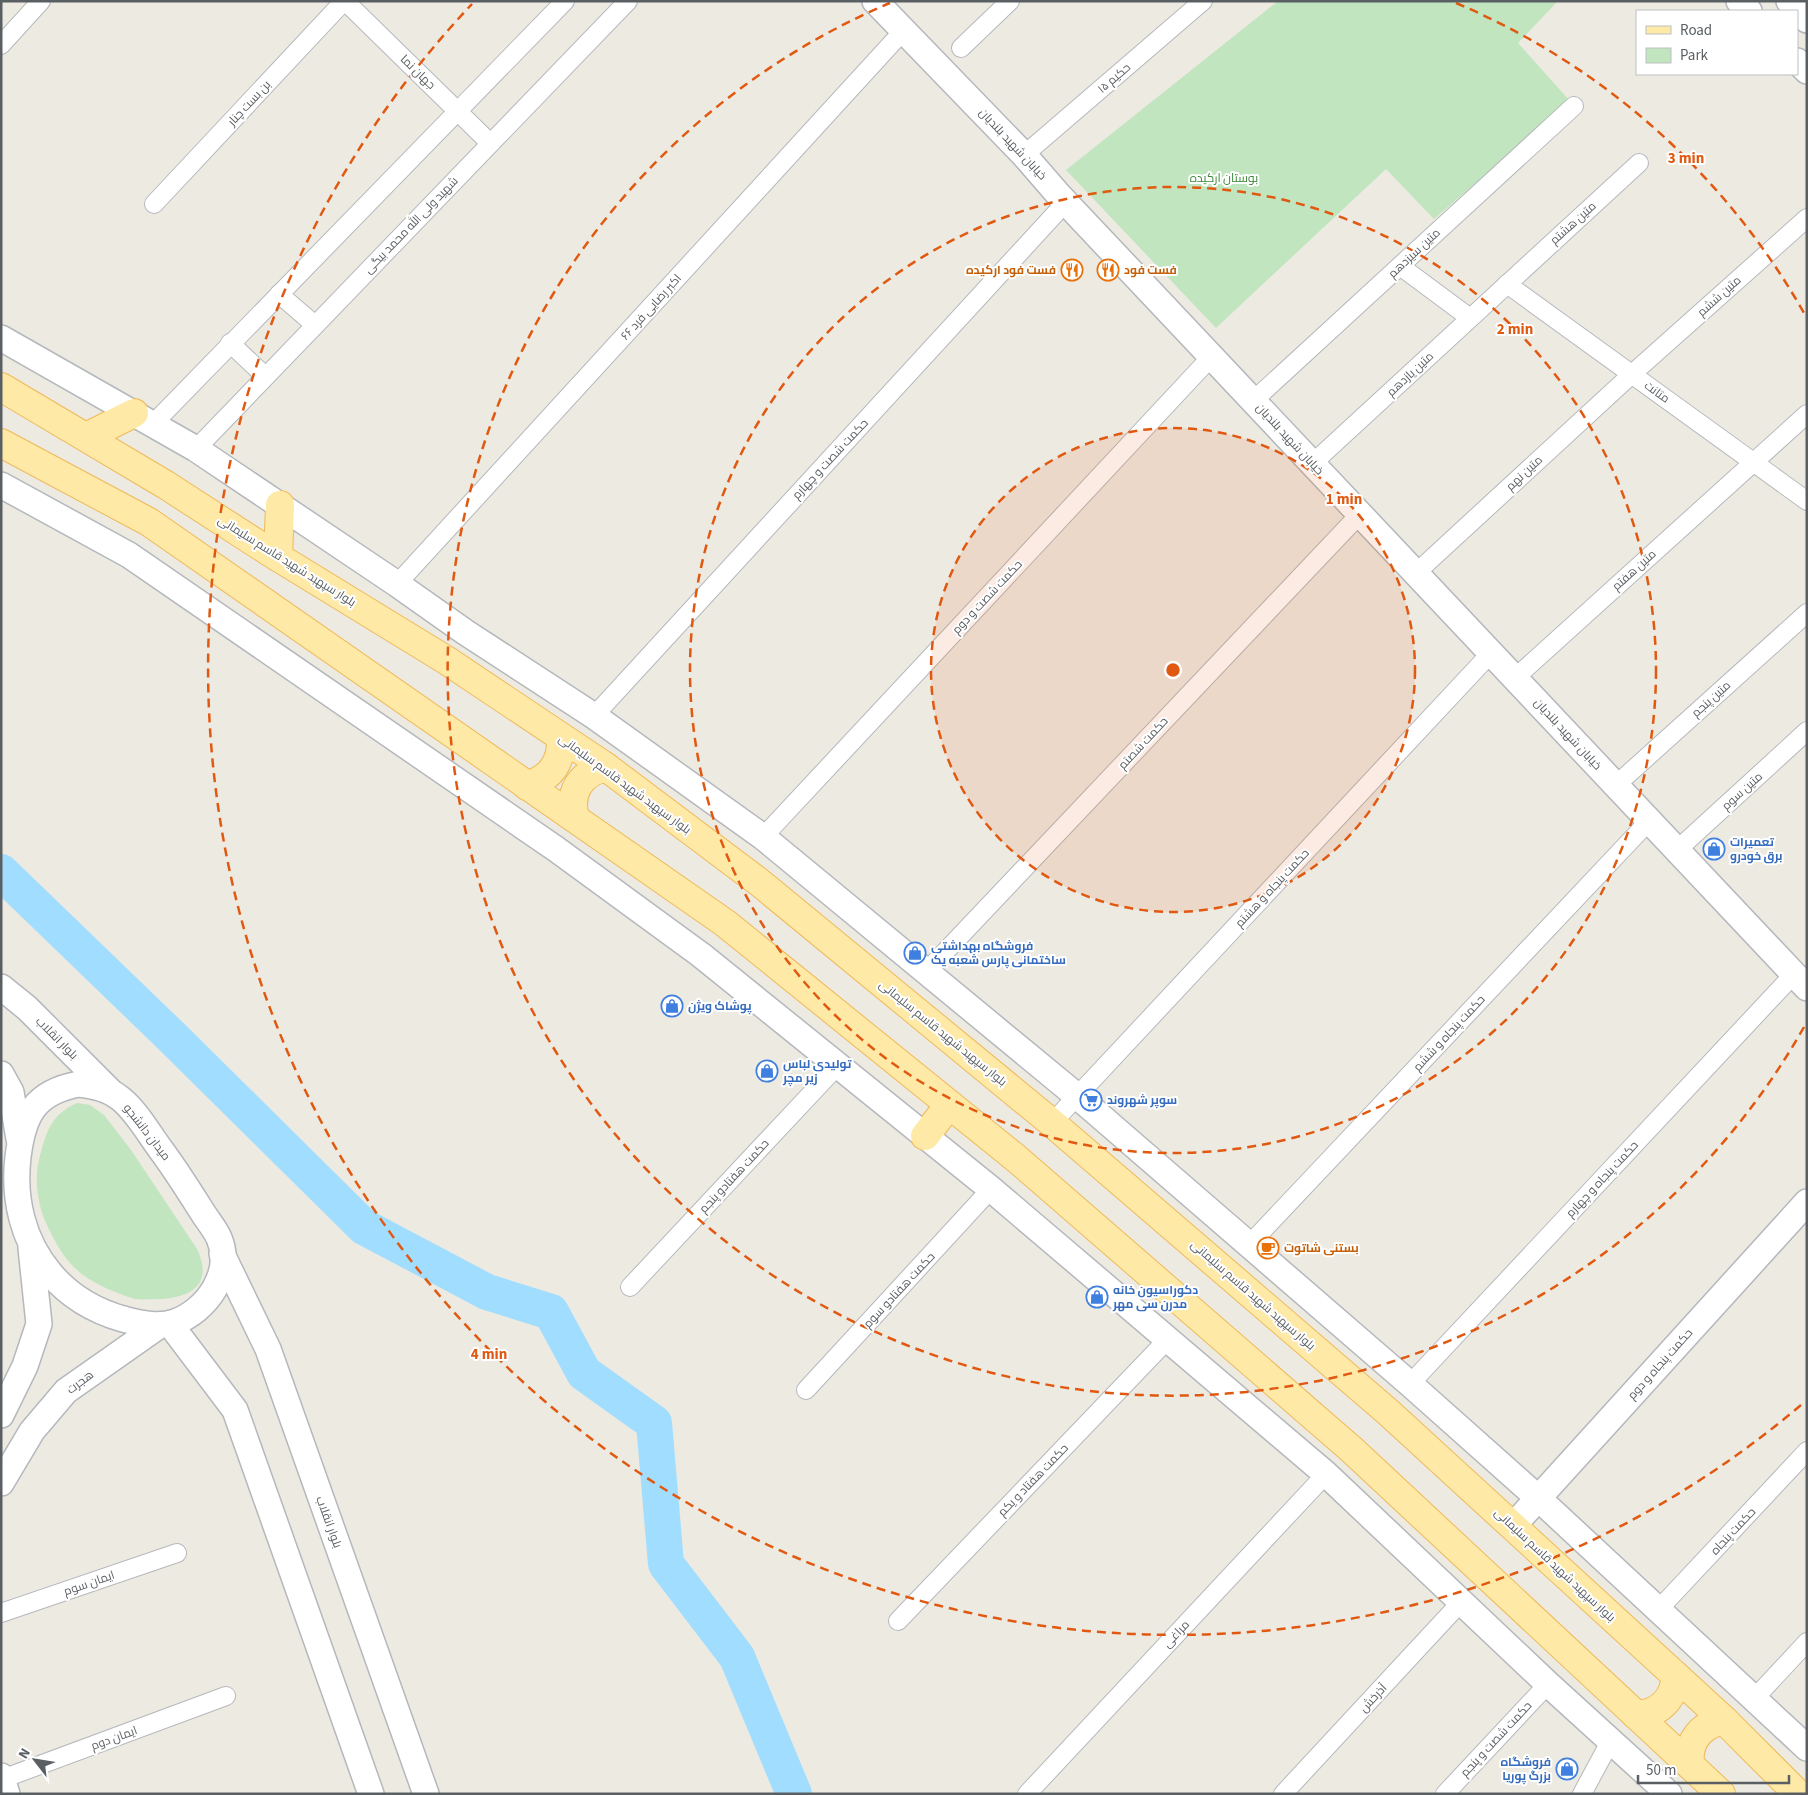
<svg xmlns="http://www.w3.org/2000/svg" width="1808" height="1795" font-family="'Source Sans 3',Cairo,sans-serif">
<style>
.green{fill:#c1e5be}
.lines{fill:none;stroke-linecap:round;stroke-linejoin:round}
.river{stroke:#a1ddfe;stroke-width:36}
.street-casing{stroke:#b5b8bc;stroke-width:20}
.secondary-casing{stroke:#b4b8bc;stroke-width:28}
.primary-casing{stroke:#efb959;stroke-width:30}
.street{stroke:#fff;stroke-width:18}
.secondary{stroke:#fff;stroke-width:25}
.primary{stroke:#fee9a6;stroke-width:28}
.ring{fill:none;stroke:#e15910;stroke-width:2.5;stroke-dasharray:9 6}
.labels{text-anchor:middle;stroke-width:4;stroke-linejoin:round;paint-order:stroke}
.street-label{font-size:12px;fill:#5a5f63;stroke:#fff}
.park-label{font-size:12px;fill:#398636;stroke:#fff}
.food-label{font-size:12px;font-weight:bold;fill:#c56008;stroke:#fff;text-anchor:start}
.shop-label{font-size:12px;font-weight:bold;fill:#366cbe;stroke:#fff;text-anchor:start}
.centre{fill:#e15910;stroke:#fff;stroke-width:2.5}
.ring-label{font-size:15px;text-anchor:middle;font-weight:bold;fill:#e15910;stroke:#fff;stroke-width:4;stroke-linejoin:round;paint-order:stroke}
</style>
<rect width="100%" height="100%" fill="#edeae2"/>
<g class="green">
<polygon points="1278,1 1558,1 1518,43 1570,101 1434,219 1386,169 1216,328 1066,170"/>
<path d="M77 1103 90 1105 104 1115 131 1150 197 1249C214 1284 191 1298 158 1299 150 1299 142 1300 135 1299 118 1294 97 1285 83 1275 64 1260 56 1244 46 1223 38 1206 34 1179 39 1160 46 1133 50 1115 77 1103Z"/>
</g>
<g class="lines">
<polyline class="river" points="1,872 173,1038 364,1227 487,1292 551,1312 584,1373 654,1423 666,1564 737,1657 794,1794"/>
<g class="street-casing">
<g id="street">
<polyline points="345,1 490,143"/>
<polyline points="1,45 41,1"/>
<polyline points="961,48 1010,1"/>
<polyline points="1024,155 1203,1"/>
<polyline points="154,204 344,1"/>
<polyline points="1400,266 1470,318"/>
<polyline points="1507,284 1807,501"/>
<polyline points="279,294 315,325"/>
<polyline points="230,343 265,376"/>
<polyline points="1253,401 1574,106"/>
<polyline points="153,424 565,1"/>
<polyline points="196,449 628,1"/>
<polyline points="1313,463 1639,163"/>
<polyline points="1416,573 1632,374 1807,218"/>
<polyline points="397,584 904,30"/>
<polyline points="1515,678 1807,414"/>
<polyline points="594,716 1066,202"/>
<polyline points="1616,785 1807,613"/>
<polyline points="763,837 1212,356"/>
<polyline points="1677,850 1807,731"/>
<polyline points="926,972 1360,514"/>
<polyline points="1052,1123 1491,653"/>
<polyline points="1249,1245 1649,821"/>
<polyline points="630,1287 838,1065"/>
<polyline points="1410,1384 1794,974"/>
<polyline points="806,1390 991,1189"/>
<polyline points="1658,1610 1807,1451"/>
<polyline points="1,1613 177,1553"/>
<polyline points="898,1621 1168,1339"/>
<polyline points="1754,1699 1807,1642"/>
<polyline points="2,1779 226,1696"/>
<polyline points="1027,1794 1326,1474"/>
<polyline points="1283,1794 1462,1601"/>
<polyline points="1445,1794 1548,1684"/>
<polyline points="1582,1794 1611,1740"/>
</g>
</g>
<g class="secondary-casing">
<g id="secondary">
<polyline points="875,1 1024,155 1057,193 1807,988"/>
<polyline points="1739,1 1749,11"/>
<polyline points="1789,1 1807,20"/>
<polyline points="1797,61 1807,71"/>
<polyline points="1,338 196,449 397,584 465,632 594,716 763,837 1077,1096 1410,1384 1538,1498 1807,1748"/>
<polyline points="1,485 129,555 556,849 701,955 991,1189 1326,1474 1548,1684 1669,1794"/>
<polyline points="1,987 27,1008 110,1091"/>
<polyline points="1,1074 11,1092 19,1139"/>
<path d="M79 1084C95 1086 109 1089 121 1099 137 1112 149 1134 161 1150 176 1170 189 1191 203 1213 208 1221 215 1229 219 1238 234 1273 206 1311 175 1322 158 1328 140 1323 123 1319 95 1311 69 1296 50 1273 23 1241 13 1199 18 1157 23 1115 35 1092 79 1084Z"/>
<polyline points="222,1254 268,1349 426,1794"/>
<polyline points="170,1324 235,1410 371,1794"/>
<polyline points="1,1415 25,1366 39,1324 31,1248"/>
<polyline points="1,1483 32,1431 66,1391 160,1325"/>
<polyline points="1513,1526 1807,1202"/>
<polyline points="1,1776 7,1794"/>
</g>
</g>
<g class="primary-casing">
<g id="primary">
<polyline points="1,387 166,485 268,551 446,660 606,767 759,882 1052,1123 1388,1412 1724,1720 1798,1794"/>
<polyline points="86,437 134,413"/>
<polyline points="1,443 149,522 725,923 1017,1159 1351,1449 1721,1794"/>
<polyline points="278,557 280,505"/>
<path d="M527 786C551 778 562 762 561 738"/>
<path d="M575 818C568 793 580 773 606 767"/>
<polyline points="925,1136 949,1105"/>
<path d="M1636 1715C1659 1714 1674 1699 1676 1676"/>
<path d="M1690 1765C1687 1741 1701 1725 1724 1720"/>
</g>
</g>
<use href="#street" class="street"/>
<use href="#secondary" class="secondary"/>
<use href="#primary" class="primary"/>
</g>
<circle cx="1173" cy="670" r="242" fill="#e15910" fill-opacity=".12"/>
<g class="ring">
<circle cx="1173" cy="670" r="242"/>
<circle cx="1173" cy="670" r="483"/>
<path d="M1804 1027A725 725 0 1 1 890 3M1456 3A725 725 0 0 1 1804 313"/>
<path d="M1801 1405A967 967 0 0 1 472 4"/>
</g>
<defs>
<g id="restaurant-ring" transform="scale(1.125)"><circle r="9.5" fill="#fff" stroke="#e8710a" stroke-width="1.5"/><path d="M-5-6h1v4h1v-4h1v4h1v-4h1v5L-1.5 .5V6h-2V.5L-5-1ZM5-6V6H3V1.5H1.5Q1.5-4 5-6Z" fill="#e8710a"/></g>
<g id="shop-ring" transform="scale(1.125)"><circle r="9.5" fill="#fff" stroke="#3f7fe0" stroke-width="1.5"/><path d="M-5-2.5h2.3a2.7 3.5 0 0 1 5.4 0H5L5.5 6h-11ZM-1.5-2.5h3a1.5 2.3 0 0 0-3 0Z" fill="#3f7fe0"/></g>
<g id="supermarket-ring" transform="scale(1.125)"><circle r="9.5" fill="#fff" stroke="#3f7fe0" stroke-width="1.5"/><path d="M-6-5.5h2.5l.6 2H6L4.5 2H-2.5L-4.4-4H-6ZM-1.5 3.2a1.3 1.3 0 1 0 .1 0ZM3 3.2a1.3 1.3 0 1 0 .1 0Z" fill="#3f7fe0"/></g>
<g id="cafe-ring" transform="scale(1.125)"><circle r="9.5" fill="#fff" stroke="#e8710a" stroke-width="1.5"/><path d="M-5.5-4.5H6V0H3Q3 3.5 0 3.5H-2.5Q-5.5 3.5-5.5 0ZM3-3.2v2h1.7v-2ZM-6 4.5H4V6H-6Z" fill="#e8710a"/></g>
</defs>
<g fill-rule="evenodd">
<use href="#restaurant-ring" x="1072" y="270"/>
<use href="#restaurant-ring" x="1108" y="270"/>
<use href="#shop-ring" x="1714" y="849"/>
<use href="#shop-ring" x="915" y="953"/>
<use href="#shop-ring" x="672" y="1006"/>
<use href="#shop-ring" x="767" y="1071"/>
<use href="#supermarket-ring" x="1091" y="1100"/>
<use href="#cafe-ring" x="1268" y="1248"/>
<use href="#shop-ring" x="1097" y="1297"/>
<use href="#shop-ring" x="1567" y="1769"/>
</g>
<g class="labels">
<g class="street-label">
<text transform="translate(418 72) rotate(44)" y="4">جهان نما</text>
<text transform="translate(1114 78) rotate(-41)" y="4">حکیم ۱۵</text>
<text transform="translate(249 103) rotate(-47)" y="4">بن بست چنار</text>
<text transform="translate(1013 144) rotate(47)" y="4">خیابان شهید بلندیان</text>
<text transform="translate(1573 223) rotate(-42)" y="4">متین هشتم</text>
<text transform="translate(411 225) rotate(-46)" y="4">شهید ولی الله محمد بیگی</text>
<text transform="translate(1414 253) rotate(-43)" y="4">متین سیزدهم</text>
<text transform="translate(1719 296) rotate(-42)" y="4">متین ششم</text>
<text transform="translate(651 307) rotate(-48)" y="4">۶۶ اکبر رضایی فرد</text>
<text transform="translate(1410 374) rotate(-43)" y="4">متین یازدهم</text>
<text transform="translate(1657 392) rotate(36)" y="4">متانت</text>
<text transform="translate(1290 439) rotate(47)" y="4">خیابان شهید بلندیان</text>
<text transform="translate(830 459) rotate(-47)" y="4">حکمت شصت و چهارم</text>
<text transform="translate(1524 473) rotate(-43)" y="4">متین نهم</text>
<text transform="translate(287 561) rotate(32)" y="4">بلوار سپهبد شهید قاسم سلیمانی</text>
<text transform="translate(1634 570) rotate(-42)" y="4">متین هفتم</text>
<text transform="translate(987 597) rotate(-47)" y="4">حکمت شصت و دوم</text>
<text transform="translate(1711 699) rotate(-42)" y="4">متین پنجم</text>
<text transform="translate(1568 734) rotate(47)" y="4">خیابان شهید بلندیان</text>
<text transform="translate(1143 743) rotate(-47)" y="4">حکمت شصتم</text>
<text transform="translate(625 784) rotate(36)" y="4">بلوار سپهبد شهید قاسم سلیمانی</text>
<text transform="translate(1742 791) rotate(-42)" y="4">متین سوم</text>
<text transform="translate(1272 888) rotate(-47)" y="4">حکمت پنجاه و هشتم</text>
<text transform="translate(943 1033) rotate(39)" y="4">بلوار سپهبد شهید قاسم سلیمانی</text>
<text transform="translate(1449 1033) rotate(-47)" y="4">حکمت پنجاه و ششم</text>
<text transform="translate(57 1038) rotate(45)" y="4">بلوار انقلاب</text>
<text transform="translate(147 1132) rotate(52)" y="4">میدان دانشجو</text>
<text transform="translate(734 1176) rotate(-47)" y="4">حکمت هفتادو پنجم</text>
<text transform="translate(1602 1179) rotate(-47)" y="4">حکمت پنجاه و چهارم</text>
<text transform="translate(899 1290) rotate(-47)" y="4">حکمت هفتادو سوم</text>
<text transform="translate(1253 1295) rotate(41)" y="4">بلوار سپهبد شهید قاسم سلیمانی</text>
<text transform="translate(1660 1364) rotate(-48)" y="4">حکمت پنجاه و دوم</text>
<text transform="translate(80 1382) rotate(-37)" y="4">هجرت</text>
<text transform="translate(1033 1480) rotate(-46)" y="4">حکمت هفتاد و یکم</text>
<text transform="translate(329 1522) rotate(70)" y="4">بلوار انقلاب</text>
<text transform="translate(1733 1531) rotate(-47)" y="4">حکمت پنجاه</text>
<text transform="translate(1555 1565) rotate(43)" y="4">بلوار سپهبد شهید قاسم سلیمانی</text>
<text transform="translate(89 1583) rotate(-19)" y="4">ایمان سوم</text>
<text transform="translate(1176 1634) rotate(-47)" y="4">مراغی</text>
<text transform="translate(1373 1698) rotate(-47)" y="4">آذرخش</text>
<text transform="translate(114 1738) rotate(-20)" y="4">ایمان دوم</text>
<text transform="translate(1496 1739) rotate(-47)" y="4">حکمت شصت و پنجم</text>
</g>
<g class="park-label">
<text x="1224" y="182">بوستان ارکیده</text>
</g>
<g class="food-label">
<text x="1056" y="274" text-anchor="end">فست فود ارکیده</text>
<text x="1124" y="274">فست فود</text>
<text x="1284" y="1252">بستنی شاتوت</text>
</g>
<g class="shop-label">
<text x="1730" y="846">تعمیرات<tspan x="1730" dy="14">برق خودرو</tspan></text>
<text x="931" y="950">فروشگاه بهداشتی<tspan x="931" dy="14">ساختمانی پارس شعبه یک</tspan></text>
<text x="688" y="1010">پوشاک ویژن</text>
<text x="783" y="1068">تولیدی لباس<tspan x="783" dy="14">زیر مچر</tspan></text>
<text x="1107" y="1104">سوپر شهروند</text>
<text x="1113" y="1294">دکوراسیون خانه<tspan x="1113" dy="14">مدرن سی مهر</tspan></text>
<text x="1551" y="1766" text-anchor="end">فروشگاه<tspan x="1551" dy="14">بزرگ پوریا</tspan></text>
</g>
</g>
<circle cx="1173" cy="670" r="8" class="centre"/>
<g class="ring-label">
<text x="1686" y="163">3 min</text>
<text x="1515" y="334">2 min</text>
<text x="1344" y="504">1 min</text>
<text x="489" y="1359">4 min</text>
</g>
<rect width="1808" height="1795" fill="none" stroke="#5a5f63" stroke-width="5"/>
<rect x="1636" y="10" width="162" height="65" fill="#ffffff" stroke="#bdbfc1"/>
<rect x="1646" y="26" width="25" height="8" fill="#fee9a6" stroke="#bdbfc1"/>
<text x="1680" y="35" font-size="15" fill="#5a5f63">Road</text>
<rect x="1646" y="48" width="25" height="15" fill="#c1e5be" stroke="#bdbfc1"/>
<text x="1680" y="60" font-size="15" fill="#5a5f63">Park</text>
<g transform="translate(35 1760) rotate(301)" stroke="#ffffff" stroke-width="4" paint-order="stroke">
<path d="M0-4L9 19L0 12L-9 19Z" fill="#5a5f63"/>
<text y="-8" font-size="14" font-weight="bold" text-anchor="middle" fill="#5a5f63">N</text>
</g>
<path d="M1638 1775v8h151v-8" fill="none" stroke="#5a5f63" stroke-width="2.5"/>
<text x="1646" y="1775" font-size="15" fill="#5a5f63" stroke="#ffffff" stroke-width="4" paint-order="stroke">50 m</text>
</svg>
